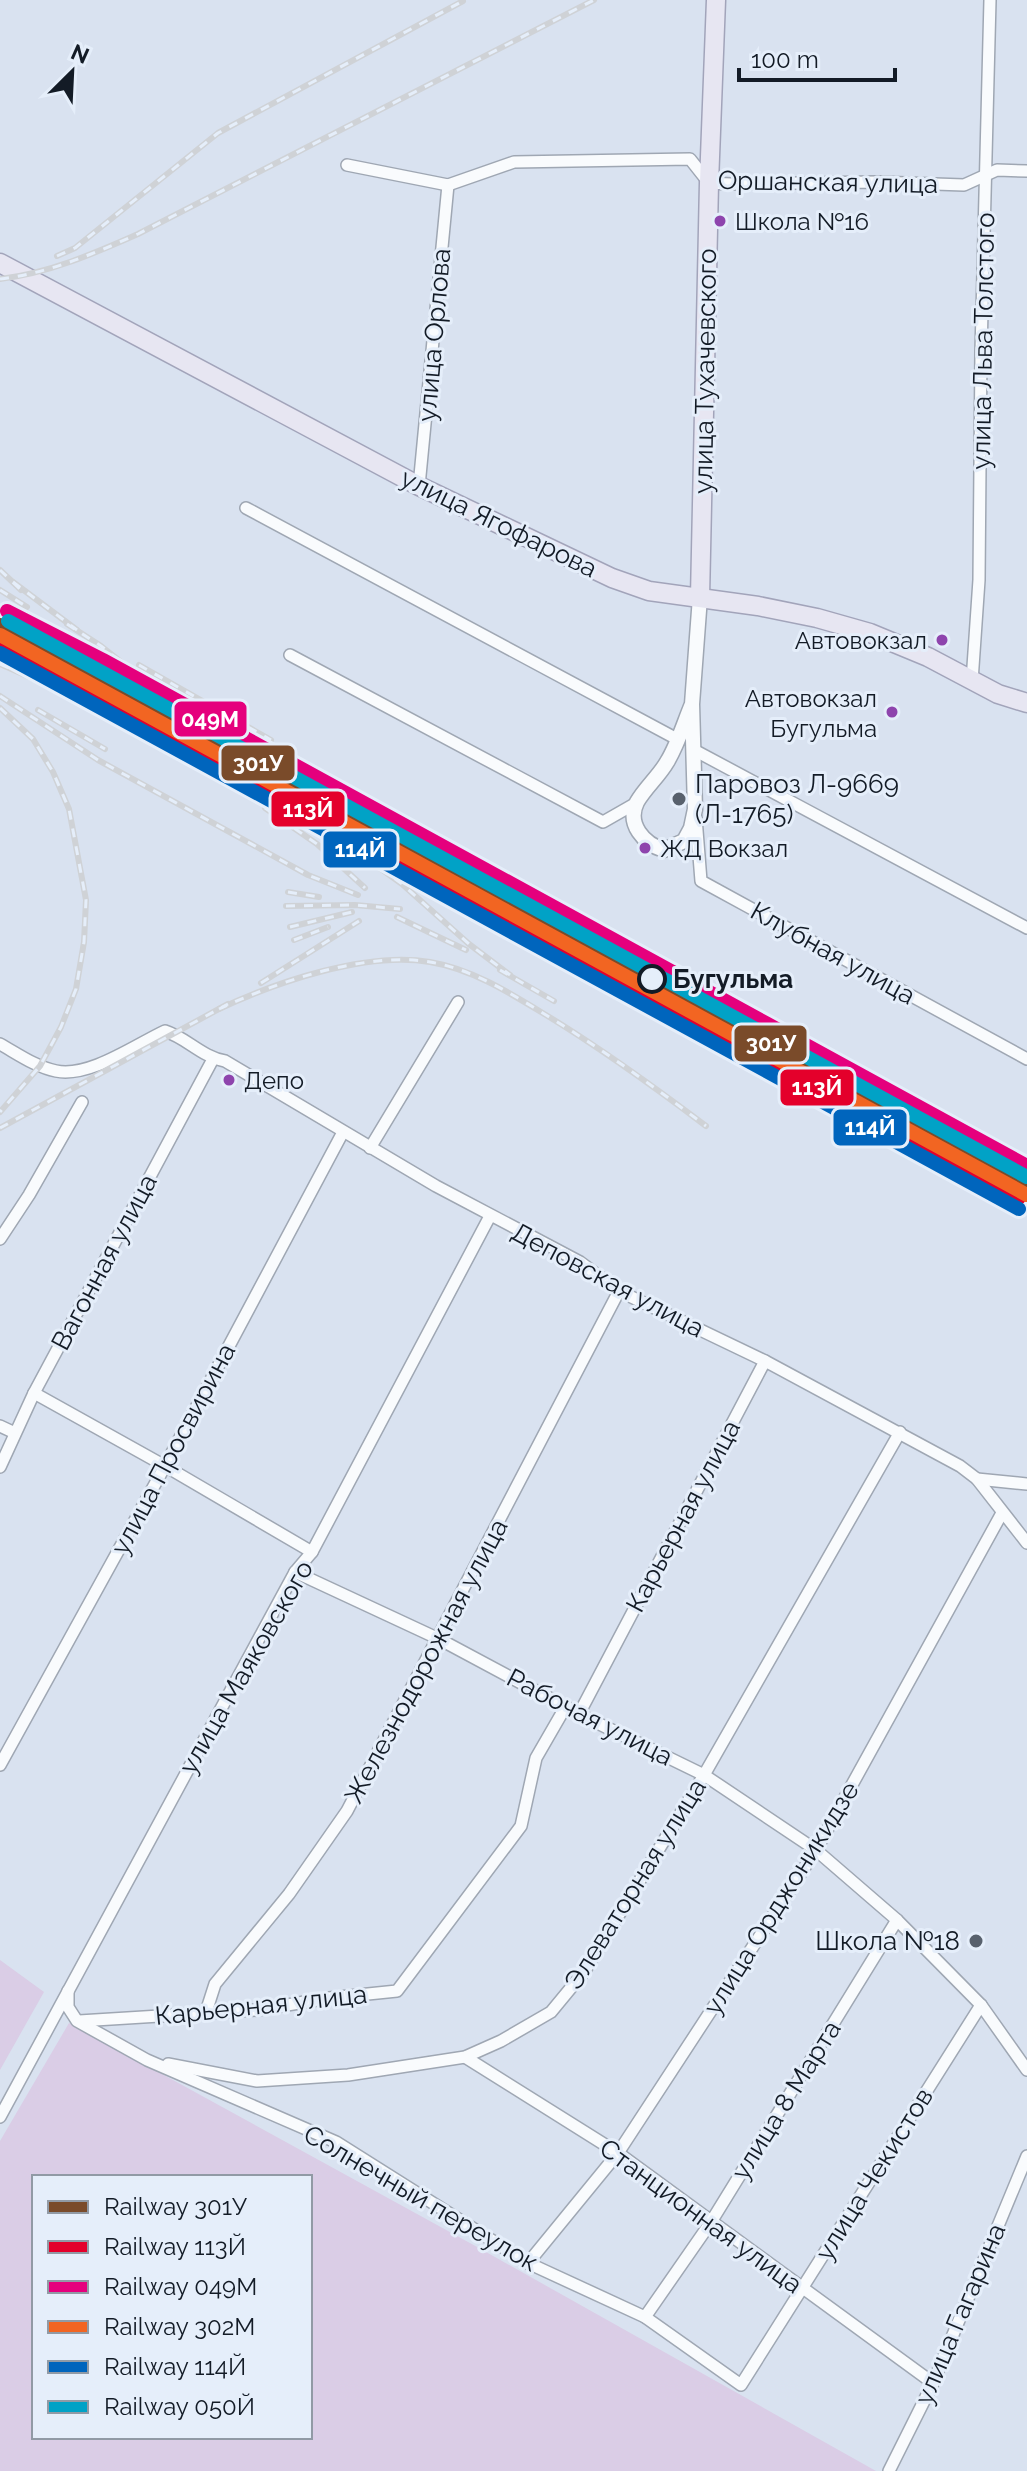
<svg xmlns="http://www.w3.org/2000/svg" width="1027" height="2471" font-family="Raleway,sans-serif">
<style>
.green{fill:#dacde6;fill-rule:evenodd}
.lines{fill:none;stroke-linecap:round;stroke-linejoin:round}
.minor-casing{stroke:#9fa7b3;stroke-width:14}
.tertiary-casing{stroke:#9fa7b3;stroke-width:17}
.primary-casing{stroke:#a2a4ba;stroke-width:21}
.minor{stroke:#f9fbfd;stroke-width:11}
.tertiary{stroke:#f9fbfd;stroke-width:14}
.primary{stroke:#e7e6f2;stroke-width:18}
.rail-casing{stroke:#cfd2d6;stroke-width:6}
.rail{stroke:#e5eefa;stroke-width:3;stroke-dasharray:9;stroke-linecap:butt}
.rail-1-casing{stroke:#e5eefa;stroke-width:20}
.rail-2-casing{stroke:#e5eefa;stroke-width:20}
.rail-3-casing{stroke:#e5eefa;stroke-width:20}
.rail-4-casing{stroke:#e5eefa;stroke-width:20}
.rail-5-casing{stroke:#e5eefa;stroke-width:20}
.rail-6-casing{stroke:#e5eefa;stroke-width:20}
.rail-1{stroke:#7a4b2a;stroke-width:14}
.rail-2{stroke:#e4002b;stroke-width:14}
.rail-3{stroke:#e5007d;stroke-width:14}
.rail-4{stroke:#f26522;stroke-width:14}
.rail-5{stroke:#0065bd;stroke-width:14}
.rail-6{stroke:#01a2c6;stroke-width:14}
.bus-dot{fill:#8e44ad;stroke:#e5eefa;stroke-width:3}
.poi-dot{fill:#58616d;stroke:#e5eefa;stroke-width:3}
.stop-dot{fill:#e5eefa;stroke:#131b26;stroke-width:4}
.labels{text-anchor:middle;stroke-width:6;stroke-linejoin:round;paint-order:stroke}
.bus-label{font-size:24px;fill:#131b26;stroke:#e5eefa;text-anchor:start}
.street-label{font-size:26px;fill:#131b26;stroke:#e5eefa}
.poi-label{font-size:26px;fill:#131b26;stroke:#e5eefa;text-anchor:start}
.stop-label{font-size:26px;font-weight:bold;fill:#131b26;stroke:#e5eefa;text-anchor:start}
.line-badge{stroke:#e5eefa;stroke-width:3}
.badge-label{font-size:22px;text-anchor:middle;font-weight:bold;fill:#fff}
</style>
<rect width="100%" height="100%" fill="#d9e2f0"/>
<g class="green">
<polygon points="0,1960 44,1992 0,2070"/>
<path d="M69 2023 479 2248 876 2471H0V2141ZM34 2177H310V2437H34Z"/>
</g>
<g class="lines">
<g class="minor-casing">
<g id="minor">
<polyline points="347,165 448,185"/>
<polyline points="448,185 514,162 690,159 709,183 731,184 877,182 964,185 997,170 1027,171"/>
<polyline points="419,486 448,185"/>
<polyline points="246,508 677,739"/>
<polyline points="290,655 603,822 638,802"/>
<polyline points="972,681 979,580 981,351 990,0"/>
<polyline points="694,750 1027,928"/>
<polyline points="696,818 701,881 1027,1059"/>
<path d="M0 1044C18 1054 36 1067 56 1071 89 1078 135 1045 165 1031 187 1038 202 1057 225 1061L436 1186 580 1262 619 1291 765 1361 960 1466 977 1479 1027 1543"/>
<polyline points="370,1148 458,1002"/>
<polyline points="0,1239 29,1195 82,1102"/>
<polyline points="34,1393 165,1466 312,1552"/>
<polyline points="0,1426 15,1433"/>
<polyline points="0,1467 34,1393 213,1059"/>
<polyline points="977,1479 1027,1484"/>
<polyline points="295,1572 439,1639 579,1714 704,1775 816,1850 897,1920 981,2005 1027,2070"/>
<polyline points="579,1714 765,1361"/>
<polyline points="0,1765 165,1466 343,1132"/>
<polyline points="68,1991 68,2007 77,2021 147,2060 336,2142 528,2263 645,2317 741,2385 981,2005"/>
<polyline points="206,2012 215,1984 289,1894 347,1811 619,1291"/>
<polyline points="79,2021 257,2010 329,1998 397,1991 521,1826 536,1758 566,1706"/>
<polyline points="465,2057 618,2153 933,2383"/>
<polyline points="168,2064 257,2081 348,2075 465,2057 501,2041 551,2012 584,1972 704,1775 900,1432"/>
<polyline points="0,2117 295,1572 312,1552 490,1216"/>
<polyline points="528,2263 618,2153 816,1850 1002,1513"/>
<polyline points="645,2317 711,2222 897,1920"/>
<polyline points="889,2471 933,2383 1027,2156"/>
</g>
</g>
<g class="tertiary-casing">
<path id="tertiary" d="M692 704C684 723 678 744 667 762 659 776 645 788 637 802 626 824 644 844 664 850L684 841 691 828 695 809 692 704 700 597"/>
</g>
<g class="primary-casing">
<g id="primary">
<polyline points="0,263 419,486 612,578 649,591 758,606 817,618 870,633 928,657 998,694 1027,703"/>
<polyline points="700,597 709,183 716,0"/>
</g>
</g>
<use href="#minor" class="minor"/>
<use href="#tertiary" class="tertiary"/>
<use href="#primary" class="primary"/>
<g class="rail-casing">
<g id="rail">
<polyline points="57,256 75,248 218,133 463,1"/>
<path d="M0 279C49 273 93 254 138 234L594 0"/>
<polyline points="0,570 21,590"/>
<polyline points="13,582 77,630"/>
<polyline points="0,590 27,607"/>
<polyline points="67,624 101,646 172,702 410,834"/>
<polyline points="69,637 126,685 164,713"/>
<polyline points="0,644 55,673"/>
<polyline points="0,664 97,707 293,812 342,841 402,884 469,944 510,975"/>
<polyline points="139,665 271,740"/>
<polyline points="0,696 98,760 308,875 358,895"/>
<polyline points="0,708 33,739 53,772 69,809 86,900 84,942 76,989 61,1027 40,1066 0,1112"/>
<polyline points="38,710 105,749"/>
<polyline points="265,808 317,844 365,888"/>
<polyline points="288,892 319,897"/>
<polyline points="286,906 355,905 400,909"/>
<polyline points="397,917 466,950"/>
<polyline points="290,927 352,912"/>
<polyline points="294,940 328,927"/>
<polyline points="500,970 554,1001"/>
<polyline points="261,983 359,921"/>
<polyline points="702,1006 883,1083 1027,1160"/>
<path d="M219 1009C276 982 367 951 430 962 472 969 510 993 546 1015 602 1049 653 1086 706 1126"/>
<polyline points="0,1128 228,1004"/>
</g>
</g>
<use href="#rail" class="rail"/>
<g class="rail-1-casing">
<polyline id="rail-1" points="0,625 95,674 1027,1184"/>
</g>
<g class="rail-2-casing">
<polyline id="rail-2" points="0,643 87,688 1019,1198"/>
</g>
<g class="rail-3-casing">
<polyline id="rail-3" points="7,611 103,660 1027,1166"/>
</g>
<g class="rail-4-casing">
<polyline id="rail-4" points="0,635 1027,1195"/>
</g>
<g class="rail-5-casing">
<polyline id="rail-5" points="0,653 1019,1209"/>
</g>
<g class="rail-6-casing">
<polyline id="rail-6" points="8,621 1027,1177"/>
</g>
<use href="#rail-1" class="rail-1"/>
<use href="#rail-2" class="rail-2"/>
<use href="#rail-3" class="rail-3"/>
<use href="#rail-4" class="rail-4"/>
<use href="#rail-5" class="rail-5"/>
<use href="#rail-6" class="rail-6"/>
</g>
<g class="bus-dot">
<circle cx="720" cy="221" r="7"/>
<circle cx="942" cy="640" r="7"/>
<circle cx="892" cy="712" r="7"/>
<circle cx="645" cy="848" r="7"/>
<circle cx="229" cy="1080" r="7"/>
</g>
<g class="poi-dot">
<circle cx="679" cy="799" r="8"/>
<circle cx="976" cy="1941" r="8"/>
</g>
<circle class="stop-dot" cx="652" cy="979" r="13"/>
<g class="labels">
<g class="bus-label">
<text x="735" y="230">Школа №16</text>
<text x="927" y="649" text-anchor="end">Автовокзал</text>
<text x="877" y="707" text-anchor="end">Автовокзал<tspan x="877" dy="30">Бугульма</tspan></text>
<text x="660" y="857">ЖД Вокзал</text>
<text x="244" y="1089">Депо</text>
</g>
<g class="street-label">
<text transform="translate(828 182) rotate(1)" y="9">Оршанская улица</text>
<text transform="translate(434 335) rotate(-85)" y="9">улица Орлова</text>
<text transform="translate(983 341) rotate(-89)" y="9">улица Льва Толстого</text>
<text transform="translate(705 371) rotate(-89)" y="9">улица Тухачевского</text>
<text transform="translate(499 523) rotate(26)" y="9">улица Ягофарова</text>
<text transform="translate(833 953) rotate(29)" y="9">Клубная улица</text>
<text transform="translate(104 1262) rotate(-62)" y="9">Вагонная улица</text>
<text transform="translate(608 1280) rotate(28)" y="9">Деповская улица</text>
<text transform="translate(173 1449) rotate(-62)" y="9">улица Просвирина</text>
<text transform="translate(683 1516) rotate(-62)" y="9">Карьерная улица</text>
<text transform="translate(426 1661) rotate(-62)" y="9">Железнодорожная улица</text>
<text transform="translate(246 1667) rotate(-60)" y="9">улица Маяковского</text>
<text transform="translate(590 1717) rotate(27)" y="9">Рабочая улица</text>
<text transform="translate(635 1884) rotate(-58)" y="9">Элеваторная улица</text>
<text transform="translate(781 1898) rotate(-58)" y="9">улица Орджоникидзе</text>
<text transform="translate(261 2005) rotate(-6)" y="9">Карьерная улица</text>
<text transform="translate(786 2100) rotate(-58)" y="9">улица 8 Марта</text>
<text transform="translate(874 2174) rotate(-58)" y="9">улица Чекистов</text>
<text transform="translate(421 2198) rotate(30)" y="9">Солнечный переулок</text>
<text transform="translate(701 2216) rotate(36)" y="9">Станционная улица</text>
<text transform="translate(960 2314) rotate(-67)" y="9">улица Гагарина</text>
</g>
<g class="poi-label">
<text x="695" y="793">Паровоз Л-9669<tspan x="695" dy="30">(Л-1765)</tspan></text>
<text x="960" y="1950" text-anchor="end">Школа №18</text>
</g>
<g class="stop-label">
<text x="673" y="988">Бугульма</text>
</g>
</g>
<g class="line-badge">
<rect x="173" y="700" width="75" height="38" rx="8" fill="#e5007d"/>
<rect x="220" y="744" width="76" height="38" rx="8" fill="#7a4b2a"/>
<rect x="270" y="790" width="76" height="38" rx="8" fill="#e4002b"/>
<rect x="322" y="830" width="76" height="39" rx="8" fill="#0065bd"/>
<rect x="733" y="1024" width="75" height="39" rx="8" fill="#7a4b2a"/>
<rect x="779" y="1068" width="76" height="39" rx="8" fill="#e4002b"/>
<rect x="832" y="1108" width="76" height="39" rx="8" fill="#0065bd"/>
</g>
<g class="badge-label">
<text x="210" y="727">049М</text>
<text x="258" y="771">301У</text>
<text x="308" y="817">113Й</text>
<text x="360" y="857">114Й</text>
<text x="771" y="1051">301У</text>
<text x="817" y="1095">113Й</text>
<text x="870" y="1135">114Й</text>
</g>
<rect x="32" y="2175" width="280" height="264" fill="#e5eefa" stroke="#919aa5" stroke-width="2"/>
<rect x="48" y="2201" width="40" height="12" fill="#7a4b2a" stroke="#919aa5" stroke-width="2"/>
<text x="104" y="2215" font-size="24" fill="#131b26">Railway 301У</text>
<rect x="48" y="2241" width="40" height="12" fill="#e4002b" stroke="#919aa5" stroke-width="2"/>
<text x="104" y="2255" font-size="24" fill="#131b26">Railway 113Й</text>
<rect x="48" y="2281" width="40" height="12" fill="#e5007d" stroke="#919aa5" stroke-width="2"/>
<text x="104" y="2295" font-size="24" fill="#131b26">Railway 049М</text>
<rect x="48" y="2321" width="40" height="12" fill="#f26522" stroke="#919aa5" stroke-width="2"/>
<text x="104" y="2335" font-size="24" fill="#131b26">Railway 302М</text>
<rect x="48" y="2361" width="40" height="12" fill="#0065bd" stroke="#919aa5" stroke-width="2"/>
<text x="104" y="2375" font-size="24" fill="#131b26">Railway 114Й</text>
<rect x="48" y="2401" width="40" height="12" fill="#01a2c6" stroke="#919aa5" stroke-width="2"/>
<text x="104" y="2415" font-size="24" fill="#131b26">Railway 050Й</text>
<g transform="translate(72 72) rotate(24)" stroke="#e5eefa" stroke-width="6" paint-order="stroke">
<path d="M0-6L14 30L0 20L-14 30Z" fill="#131b26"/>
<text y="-12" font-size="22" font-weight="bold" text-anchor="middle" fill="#131b26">N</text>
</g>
<path d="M739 68v12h156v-12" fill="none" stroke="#131b26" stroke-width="4"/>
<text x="751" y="68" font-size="24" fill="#131b26" stroke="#e5eefa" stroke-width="6" paint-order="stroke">100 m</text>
</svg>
